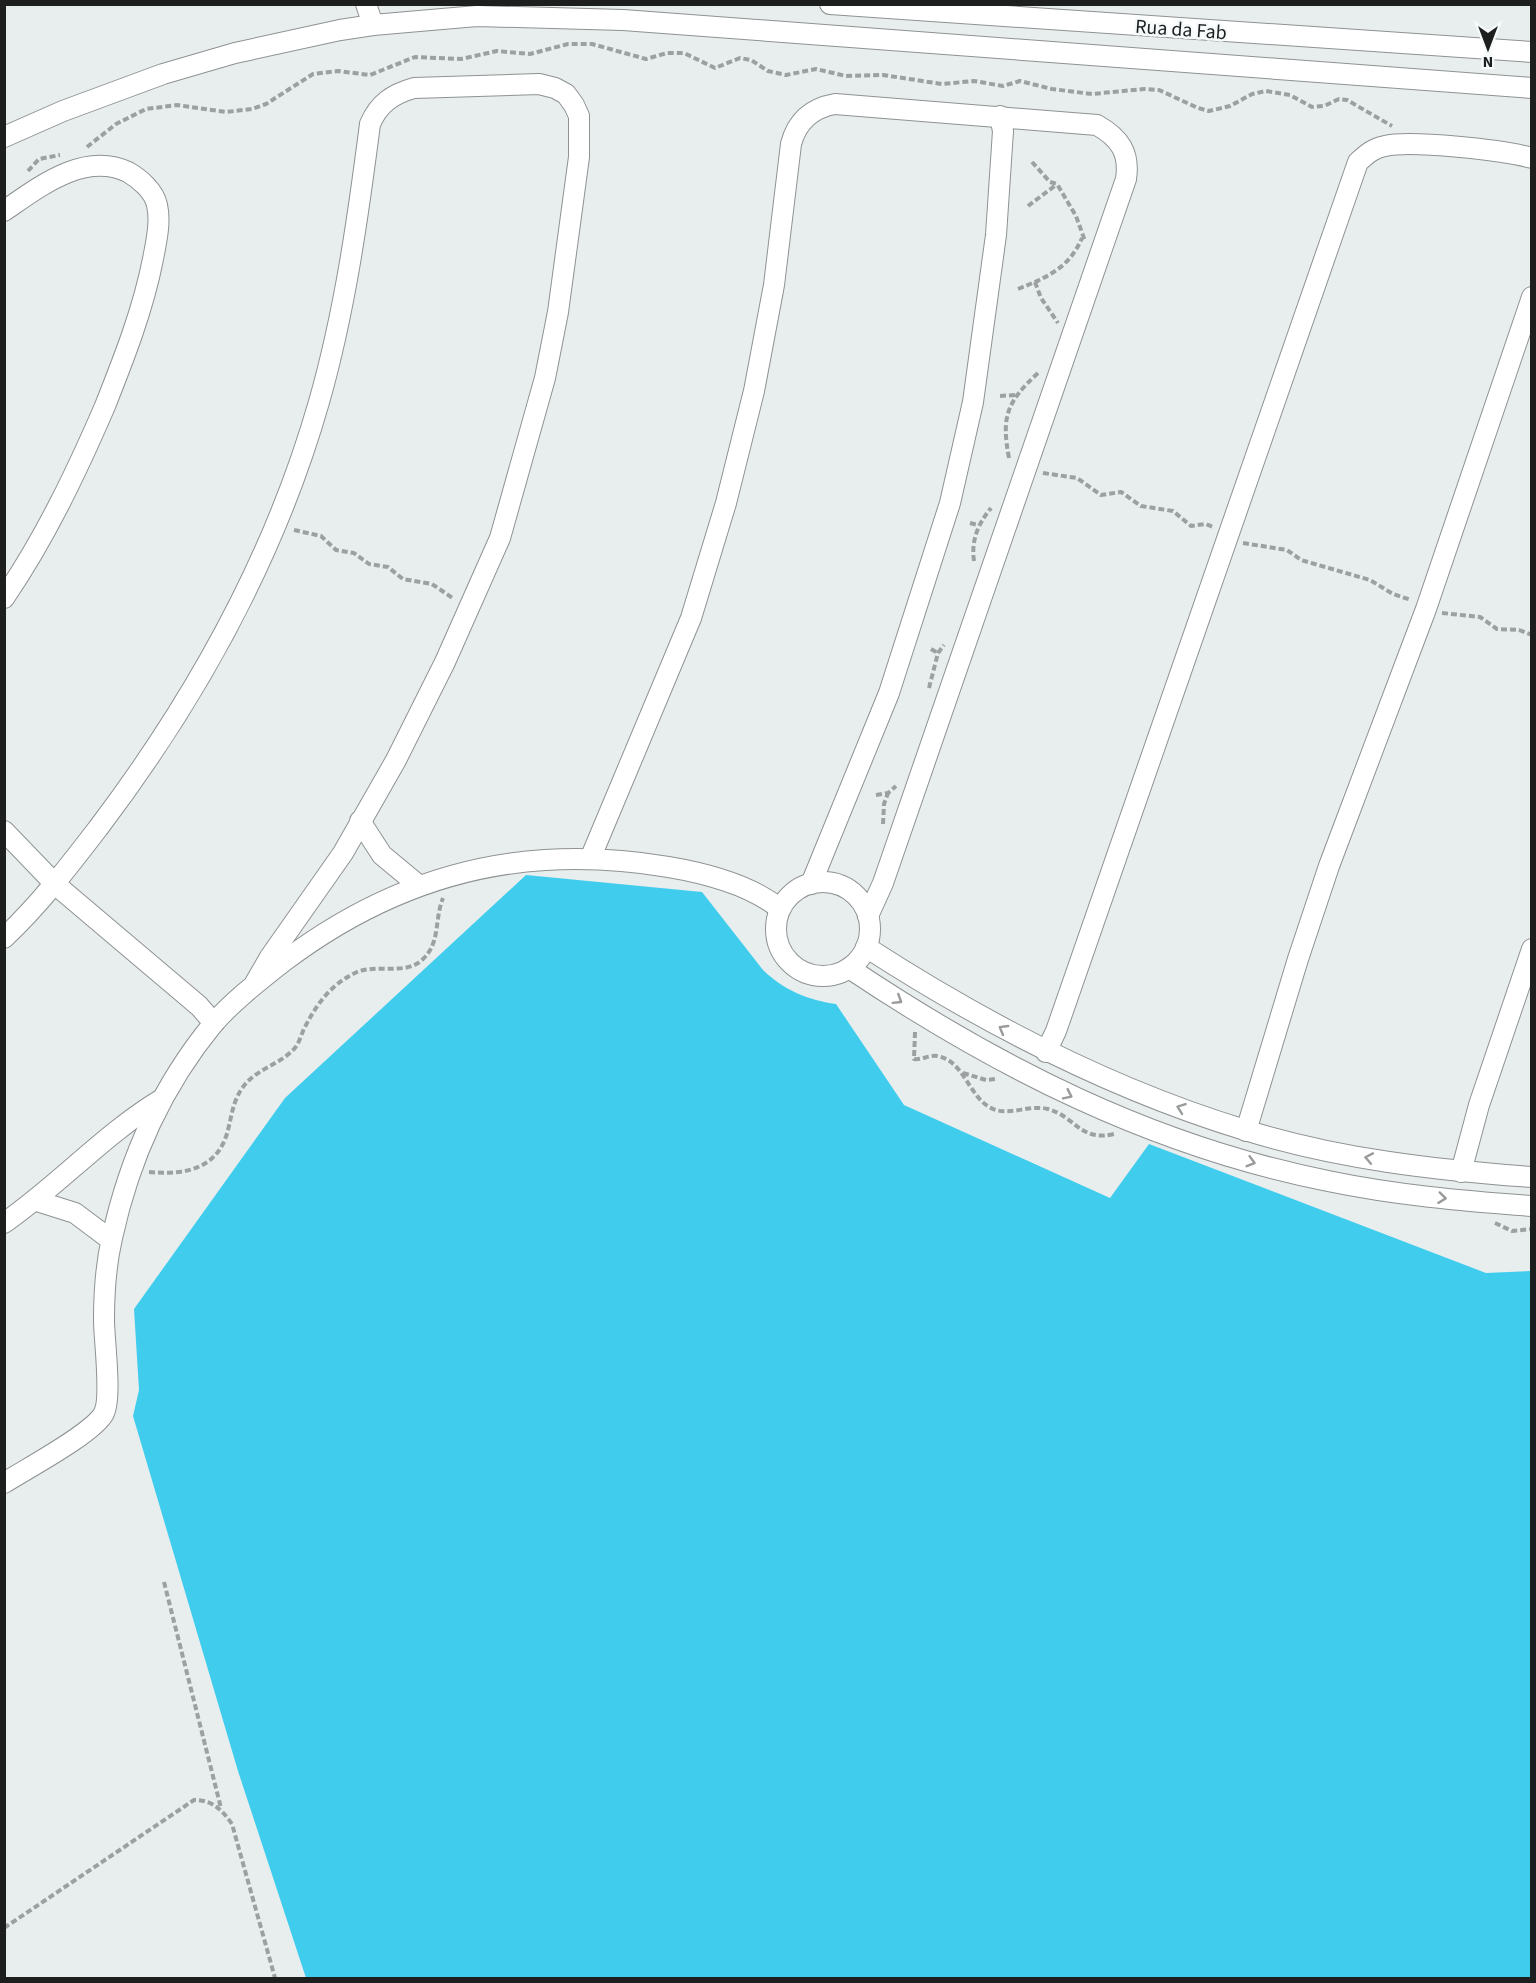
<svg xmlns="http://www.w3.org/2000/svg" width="1536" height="1983" font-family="'Source Sans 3',sans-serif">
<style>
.forest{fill:#40cded}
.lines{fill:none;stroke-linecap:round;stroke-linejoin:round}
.minor-casing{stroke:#8e9293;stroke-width:22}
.path{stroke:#9ca0a1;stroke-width:4;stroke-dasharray:6 3;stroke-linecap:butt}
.minor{stroke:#fff;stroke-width:20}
.oneway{stroke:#999a9a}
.labels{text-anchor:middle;stroke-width:5;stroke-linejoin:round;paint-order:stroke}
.street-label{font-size:20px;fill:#1d1f1f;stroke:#f6fafb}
</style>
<rect width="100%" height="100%" fill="#e8edee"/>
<path class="forest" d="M526 875 702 892 763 970C784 990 807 1000 836 1004L904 1105 1110 1198 1149 1144 1486 1273 1531 1271V1978H306L238 1771 133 1416 139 1390 134 1309 285 1098Z"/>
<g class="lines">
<g class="minor-casing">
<g id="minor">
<polyline points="366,4 373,25"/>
<polyline points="830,4 1532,52"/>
<polyline points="4,137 63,111 163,74 235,53 340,30 373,25 477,16 623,20 1532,88"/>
<path d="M4 211C39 187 84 151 128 172 140 179 154 191 157 205 161 222 156 243 153 259 143 310 124 358 105 406 76 473 45 538 4 598"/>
<polyline points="360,821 382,855 417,884"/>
<polyline points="4,831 56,885 199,1006 214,1023"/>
<path d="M590 859 691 618 726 503 754 391 774 285 791 144C797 121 812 108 835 104L1097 125C1120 138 1130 153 1126 179L883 883 868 916"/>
<circle cx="823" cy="929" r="47"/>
<polyline points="811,884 889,693 950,503 973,402 996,235 1003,131 1000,116"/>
<path d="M4 938C40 904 69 866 99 827 195 700 275 556 319 402 345 311 358 217 370 124 379 103 393 94 414 88L539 84 555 88 566 94 574 105 579 116V157L558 312 545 378 500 538 445 662 396 760 343 853 270 957 255 983"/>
<path d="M866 947C985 1024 1110 1089 1245 1130 1338 1159 1435 1170 1532 1177"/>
<path d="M849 968C997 1067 1152 1146 1328 1181 1395 1195 1463 1201 1532 1206"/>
<path d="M1046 1052 1056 1031 1358 162C1366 155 1373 148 1385 146 1411 140 1504 150 1532 158"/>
<polyline points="1246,1131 1298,959 1329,866 1426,609 1532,297"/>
<polyline points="1461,1172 1479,1105 1532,949"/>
<polyline points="37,1201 75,1213 111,1240"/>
<path d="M4 1223C60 1184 104 1134 162 1099"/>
<path d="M4 1483C26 1469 94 1433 104 1413 112 1397 104 1340 104 1320 104 1293 106 1264 112 1238 129 1160 162 1086 213 1024 233 1001 259 981 283 962 361 903 446 866 545 860 611 856 728 866 780 909"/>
</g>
</g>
<g class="path">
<polyline points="87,147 116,124 146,109 177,105 226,112 252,109 266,104 313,74 338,71 370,75 415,57 461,59 497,51 530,54 568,44 592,44 646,59 667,53 684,53 715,68 740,58 751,60 768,71 786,75 816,69 846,76 883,75 942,84 974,81 1003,86 1020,81 1052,89 1092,94 1144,89 1159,90 1198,108 1209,111 1230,106 1252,94 1266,91 1290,95 1312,107 1324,106 1339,99 1347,100 1392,126"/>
<polyline points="1032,162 1050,182 1057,184 1076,216 1085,241"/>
<polyline points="28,171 39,159 60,155"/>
<polyline points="1028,206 1056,185"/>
<polyline points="1035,282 1041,298 1058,323"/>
<path d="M1018 289C1048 277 1069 268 1082 238"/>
<polyline points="1000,396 1015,395"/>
<path d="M1009 458C1001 416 1007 402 1038 373"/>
<polyline points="1043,473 1077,478 1101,495 1121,492 1141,506 1173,511 1191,526 1206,524 1213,527"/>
<polyline points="970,523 978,525"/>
<polyline points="294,530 321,536 336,550 354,553 369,564 388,567 403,579 432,584 454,599"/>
<polyline points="1243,543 1287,550 1301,560 1370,580 1393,594 1411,600"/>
<path d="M974 561C971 540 978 524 991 508"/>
<polyline points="1442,613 1480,617 1497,629 1519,630 1532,635"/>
<polyline points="931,649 938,653"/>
<polyline points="929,688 938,653 944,645"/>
<polyline points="876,795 888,793 896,786"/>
<polyline points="883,824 884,804 888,793"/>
<path d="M915 1032 914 1059C922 1060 929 1055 937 1056 963 1060 968 1094 989 1107 1007 1118 1028 1104 1048 1109 1076 1117 1080 1142 1114 1134"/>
<polyline points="963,1073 986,1080 996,1079"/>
<path d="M149 1172C184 1175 218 1170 228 1130 232 1114 233 1101 243 1087 256 1069 279 1065 294 1049 299 1044 301 1035 304 1029 316 1005 330 985 355 973 375 963 405 976 422 960 441 943 434 920 443 898"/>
<polyline points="1495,1223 1512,1231 1532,1229"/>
<polyline points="164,1582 221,1808"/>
<path d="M4 1928 194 1800C213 1800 222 1810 232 1824L275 1978"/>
</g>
<use href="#minor" class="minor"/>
</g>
<defs><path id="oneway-chevron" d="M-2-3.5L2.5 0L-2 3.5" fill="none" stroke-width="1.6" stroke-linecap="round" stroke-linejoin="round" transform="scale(1.5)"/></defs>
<g class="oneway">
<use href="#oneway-chevron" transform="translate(898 1000) rotate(32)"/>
<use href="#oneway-chevron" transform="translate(1003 1029) rotate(-150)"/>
<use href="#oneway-chevron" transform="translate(1068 1095) rotate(26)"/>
<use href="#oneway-chevron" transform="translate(1181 1108) rotate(-160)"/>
<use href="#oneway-chevron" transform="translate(1369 1158) rotate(-169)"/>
<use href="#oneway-chevron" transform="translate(1251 1162) rotate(16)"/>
<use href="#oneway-chevron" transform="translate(1442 1198) rotate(7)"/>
</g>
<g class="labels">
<g class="street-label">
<text transform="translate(1181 29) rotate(4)" y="7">Rua da Fab</text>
</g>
</g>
<rect width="1536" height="1983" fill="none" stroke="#1d1f1f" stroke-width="12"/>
<g transform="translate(1488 48) rotate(180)" stroke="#f6fafb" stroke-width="4.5" paint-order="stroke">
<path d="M0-4.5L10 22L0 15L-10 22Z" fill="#1d1f1f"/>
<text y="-9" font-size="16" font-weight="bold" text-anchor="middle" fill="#1d1f1f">N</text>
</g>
</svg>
